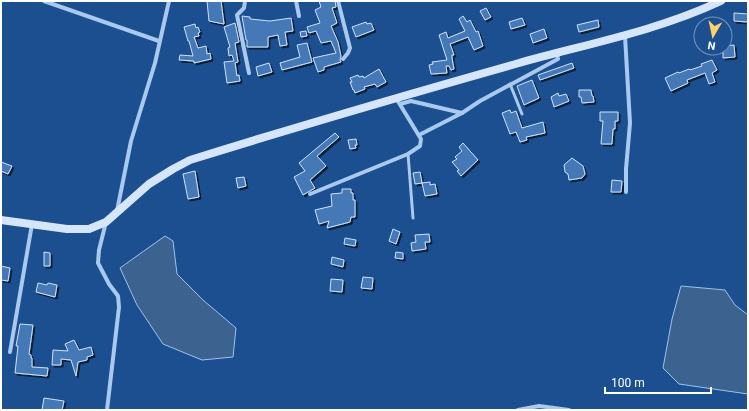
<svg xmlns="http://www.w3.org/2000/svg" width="749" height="411" font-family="Roboto,sans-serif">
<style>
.water{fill:#3c6290;stroke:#9cc4f0}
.building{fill:#4478b7;stroke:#cfe3fa;filter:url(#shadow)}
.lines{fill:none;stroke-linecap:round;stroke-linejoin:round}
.lane{stroke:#a9c9ee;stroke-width:3}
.street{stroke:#a9c9ee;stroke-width:4}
.secondary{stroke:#d6e6fa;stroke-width:8}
</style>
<defs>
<filter id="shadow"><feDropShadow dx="2" dy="2" stdDeviation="0" flood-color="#0009"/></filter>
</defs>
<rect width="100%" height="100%" fill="#1b4f8f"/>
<g class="water">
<polygon points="165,236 173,241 177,274 203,300 236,328 233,357 202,360 163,344 137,305 120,268"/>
<polygon points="681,286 725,290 735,305 748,315 748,394 679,384 663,368 672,319"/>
</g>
<g class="building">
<polygon points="207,1 221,1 224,24 209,21"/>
<polygon points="319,1 335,1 336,7 332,8 337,23 331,26 338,42 341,56 340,60 341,62 324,67 324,70 318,72 313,58 336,53 331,41 321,43 316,31 309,33 307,27 320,23 315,10 321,7"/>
<polygon points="486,8 491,17 485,20 480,11"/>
<polygon points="734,13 748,14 748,22 734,21"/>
<polygon points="242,16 250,17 250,19 270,21 291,18 293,31 285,32 287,45 280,46 278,35 268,37 268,47 247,47 247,40 246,40"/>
<polygon points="463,16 467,22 470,20 476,32 478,31 483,46 474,50 468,37 450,44 454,55 452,55 452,58 454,69 451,70 449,66 446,66 447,73 431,74 429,65 433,64 432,62 447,60 439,35 446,32 448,38 465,31 459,19"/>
<polygon points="522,18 525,25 511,29 509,22"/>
<polygon points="598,20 599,27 579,32 577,25"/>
<polygon points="366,22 367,24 371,23 374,30 356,37 352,27"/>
<polygon points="235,23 239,42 235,43 238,62 235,63 237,76 239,75 240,81 227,83 224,62 234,61 232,55 229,56 228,48 230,47 224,27"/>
<polygon points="195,24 196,28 198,27 200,32 198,33 199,36 194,37 198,48 206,46 207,54 210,53 211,59 194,63 194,61 179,60 180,55 193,56 189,41 188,41 184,27"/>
<polygon points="544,29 547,38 533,43 530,34"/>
<polygon points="306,31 307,36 301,37 300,32"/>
<polygon points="307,43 312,62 282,70 280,63 300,57 297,45"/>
<polygon points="734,45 735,57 723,58 723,48 725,48 725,46"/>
<polygon points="712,60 717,70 712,73 715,82 709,84 705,73 687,80 688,83 671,91 665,78 678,72 679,73 689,69 690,70 702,66 701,64"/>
<polygon points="269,63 272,72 258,76 256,67"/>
<polygon points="572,63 574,68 540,80 538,75"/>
<polygon points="379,69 386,82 377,87 375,84 364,87 365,89 355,93 354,90 353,90 350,82 352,82 350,78 358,75 359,77 363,76 364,78"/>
<polygon points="532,80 539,98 524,105 517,86"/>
<polygon points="579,90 591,90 592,96 593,96 594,102 582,103 581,97 579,97"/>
<polygon points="558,93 559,96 566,94 569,101 554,107 551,97"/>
<polygon points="510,110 511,113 516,111 522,128 543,122 545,133 526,137 527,140 520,142 516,132 510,134 502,113"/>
<polygon points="600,112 618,112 618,121 615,121 615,129 613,129 612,144 601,144 603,121 600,121"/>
<polygon points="335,133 339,137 317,156 326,166 310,180 315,188 303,195 294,177 305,171 299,163"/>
<polygon points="356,139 357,145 355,145 356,148 350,149 348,140"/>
<polygon points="463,143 478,160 461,176 457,171 459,170 452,162 457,159 455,157 462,151 459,147"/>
<polygon points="572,158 583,166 585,174 582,178 569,180 568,174 565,172 564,165"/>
<polygon points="1,162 12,166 8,174 1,171"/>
<polygon points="195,171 199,197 188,199 183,174"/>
<polygon points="420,172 422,183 415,184 413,173"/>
<polygon points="244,177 246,186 238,188 236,178"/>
<polygon points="612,180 622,181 621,192 611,192"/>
<polygon points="430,182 430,185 435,184 437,194 425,196 422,183"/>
<polygon points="342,189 351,189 351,193 353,193 353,200 355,200 355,217 351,217 350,222 327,228 329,221 319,224 315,210 332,206 331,194 342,193"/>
<polygon points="393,229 400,232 396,244 389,241"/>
<polygon points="429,234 430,242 425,242 426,249 412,251 411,243 416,242 415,235"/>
<polygon points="345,238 356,240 355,246 344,244"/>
<polygon points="44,252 50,253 50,266 44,266"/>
<polygon points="396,252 403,253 403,259 395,258"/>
<polygon points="332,257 344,260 343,267 331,264"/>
<polygon points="1,266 10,268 8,281 1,280"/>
<polygon points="363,277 373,278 372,289 361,288"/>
<polygon points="331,279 343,280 342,292 330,291"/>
<polygon points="38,283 47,285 48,283 57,285 55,297 36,292"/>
<polygon points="20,324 33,325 29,354 31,355 31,358 32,358 32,367 48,368 47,376 15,373 18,346 16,346"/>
<polygon points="74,340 79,350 91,347 93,355 87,357 87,360 78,362 76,376 71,360 61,359 61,365 52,365 53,350 68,351 65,344"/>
<polygon points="44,398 64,401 62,410 42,410"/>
</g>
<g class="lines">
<g class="lane">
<polyline points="510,84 522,114"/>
<polyline points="408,154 413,218"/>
</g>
<g class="street">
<polyline points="44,1 159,41"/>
<polyline points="245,1 244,8 237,15 249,73"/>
<polyline points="296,1 299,16"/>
<polyline points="338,1 350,48 348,53 343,59"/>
<polyline points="625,36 630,123 626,169 626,192"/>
<polyline points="400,104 411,101 462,113"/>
<polyline points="419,135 462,113 480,101 558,59 557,53"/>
<polyline points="310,194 408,154 420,146 421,139 396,98"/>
<polyline points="117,211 131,141 155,63 169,1"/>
<polyline points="106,222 99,250 98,263 109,284 118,296 119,307 107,410"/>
<polyline points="10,352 32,224"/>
<polyline points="518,410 539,406 569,410"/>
</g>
<path class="secondary" d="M1 220 67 229H89L106 222 149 184 173 169 190 160C299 126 409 94 519 63 587 44 657 31 721 1"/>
</g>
<rect width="749" height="411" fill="none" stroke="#ffffff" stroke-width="4"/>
<g transform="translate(713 36) rotate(189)"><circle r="19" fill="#1b4f8f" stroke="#7695bc"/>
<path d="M0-3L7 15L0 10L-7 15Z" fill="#ffd166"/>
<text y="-6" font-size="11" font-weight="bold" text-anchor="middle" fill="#ffffff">N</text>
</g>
<path d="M605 387v6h106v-6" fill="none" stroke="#ffffff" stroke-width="2"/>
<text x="611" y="387" font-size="12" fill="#ffffff" stroke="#1b4f8f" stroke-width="3" paint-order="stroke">100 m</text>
</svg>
